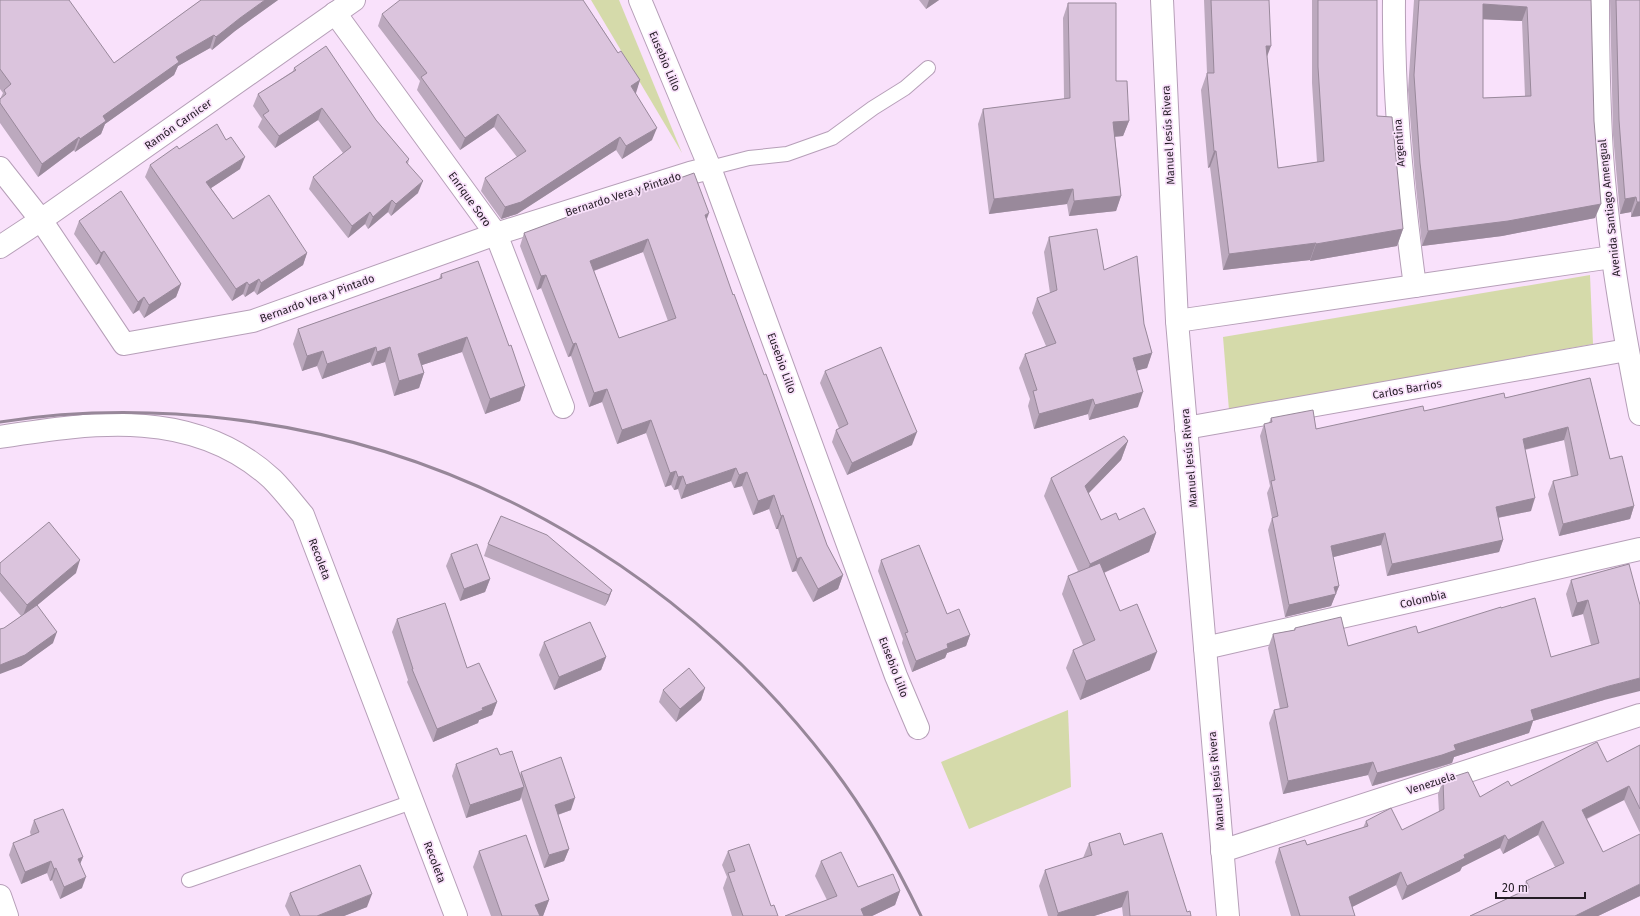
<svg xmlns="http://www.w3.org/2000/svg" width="1640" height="916" font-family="'Fira Sans',sans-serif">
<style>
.green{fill:#d5daaa}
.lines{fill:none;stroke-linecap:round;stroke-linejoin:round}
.lane-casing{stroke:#b69fb8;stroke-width:16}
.street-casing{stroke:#b69fb8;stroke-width:24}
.secondary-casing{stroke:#b69fb8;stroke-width:24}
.lane{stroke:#fff;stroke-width:14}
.street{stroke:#fff;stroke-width:22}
.secondary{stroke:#fff;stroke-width:22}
.rail{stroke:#978799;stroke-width:3}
.wall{fill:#bca9be;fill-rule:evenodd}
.shaded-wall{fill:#99899b}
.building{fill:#dbc4dd;stroke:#99899b;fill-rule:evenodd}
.labels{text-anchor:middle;stroke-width:3.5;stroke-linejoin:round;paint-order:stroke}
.street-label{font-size:11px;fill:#231b24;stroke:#f9e1fb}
</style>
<rect width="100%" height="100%" fill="#f9e1fb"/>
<g class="green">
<polygon points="591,0 619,0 682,153"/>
<polygon points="1590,275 1593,344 1229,410 1223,337"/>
<polygon points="1068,710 1071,787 969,829 941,762"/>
</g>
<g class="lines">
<g class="lane-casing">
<g id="lane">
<polyline points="710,168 749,158 787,154 832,138 873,108 905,88 928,68"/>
<polyline points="189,880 412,802"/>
</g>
</g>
<g class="street-casing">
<g id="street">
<polyline points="640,0 710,168 896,676 918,728"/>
<path d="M1394 0C1393 96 1402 191 1415 286"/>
<path d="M1598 0C1598 52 1599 103 1602 155 1608 242 1623 328 1640 414"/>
<polyline points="335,13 496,234 563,407"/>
<polyline points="0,168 41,220 124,344 253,321 496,234 690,173 710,168"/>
<polyline points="0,247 41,220 354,0"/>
<polyline points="1177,321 1612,257"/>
<polyline points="1186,428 1627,350"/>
<path d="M0 437C95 422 195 408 272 479 283 490 293 503 303 515L456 916"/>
<polyline points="1205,648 1640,549"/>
<polyline points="1222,851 1640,715"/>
<polyline points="0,896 7,916"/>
</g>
</g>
<g class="secondary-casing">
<polyline id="secondary" points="1162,0 1177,321 1228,916"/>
</g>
<use href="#lane" class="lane"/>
<use href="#street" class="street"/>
<use href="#secondary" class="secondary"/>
<path class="rail" d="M0 422C76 410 154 410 230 419 470 447 686 575 832 767 867 813 896 864 921 916"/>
</g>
<g class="wall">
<polygon points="0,0 114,63 201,0 278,0 235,31 212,50 210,48 178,66 174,75 105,124 101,134 75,152 74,150 38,177 0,123 0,99 3,93 0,89"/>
<polygon points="919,0 939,0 926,9"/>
<polygon points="1204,0 1269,0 1267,57 1278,168 1317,162 1312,83 1312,0 1377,0 1377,116 1403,229 1397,246 1310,261 1310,260 1223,270 1210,167 1208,168 1201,90 1207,73"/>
<path d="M1414 0H1591L1595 218 1502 236 1422 246 1415 178 1408 90ZM1483 19 1522 21 1525 96 1483 98Z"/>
<polygon points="1610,0 1640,0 1640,216 1631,217 1631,212 1620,214 1613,135"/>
<polygon points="1068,3 1116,81 1129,121 1123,136 1115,137 1121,196 1116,211 1069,216 1067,204 989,214 978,124 983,109 1064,99 1063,18"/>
<polygon points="382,14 596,19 618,53 640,80 635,93 652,140 622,159 616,150 517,214 501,219 481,191 485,178 517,157 494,127 460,150 417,90 420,81 378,26"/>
<polygon points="294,68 376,120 409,159 408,164 418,193 391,216 388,212 368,229 365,224 348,238 309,189 313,177 343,153 318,120 275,148 258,127 262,119 253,106 258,94 293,71"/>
<polygon points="179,149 240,169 211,188 233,219 307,253 303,265 257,295 254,291 245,297 243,294 232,301 145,177 150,165"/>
<path d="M649 189 706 220 733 295 827 545 843 575 838 589 813 602 796 571 792 572 778 529H776L769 509 753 515 742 486 734 488 731 481 681 499 678 489 674 490 671 485 665 487 646 433 617 444 602 402 589 407 571 356 568 357 541 288 537 290 520 246 524 233ZM643 252 668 321 619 338 594 271Z"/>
<polygon points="79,221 181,284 176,297 144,318 139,310 133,314 99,263 96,265 74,234"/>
<polygon points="1049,237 1104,270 1144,324 1152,353 1147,368 1137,370 1138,407 1089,420 1088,414 1034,429 1028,406 1030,399 1019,368 1025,354 1046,346 1032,313 1037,298 1050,293 1044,252"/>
<polygon points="441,274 509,346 525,386 520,401 485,414 462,352 422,365 424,373 419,388 394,396 385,362 372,366 370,362 322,379 317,366 302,371 293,344 298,329 439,279"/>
<polygon points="825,371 912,445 847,475 832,442 836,430 839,428 820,383"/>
<polygon points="1590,378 1610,459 1634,506 1630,519 1559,536 1548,494 1553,481 1571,477 1564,440 1525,450 1531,511 1498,518 1503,540 1499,552 1387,576 1381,545 1333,557 1339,586 1331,606 1285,617 1268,530 1272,518 1267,493 1270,486 1260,436 1264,424 1269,423 1271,418 1316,429 1505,398"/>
<polygon points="1128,441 1121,460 1088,494 1101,520 1119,520 1156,533 1149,552 1104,573 1120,611 1150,670 1080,700 1066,668 1073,650 1083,645 1062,594 1068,576 1078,571 1044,496 1051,478"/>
<polygon points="488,544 612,590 608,601 605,606 484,556"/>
<polygon points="451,554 490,579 485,592 460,601 446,566"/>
<polygon points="881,560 947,614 970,635 966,646 947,653 945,658 912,672 902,643 903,639 878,571"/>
<polygon points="0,563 76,573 37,605 53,643 21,666 4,628 21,616 0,591"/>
<polygon points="1629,564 1604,700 1533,721 1529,733 1454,757 1452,763 1437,768 1372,786 1368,775 1283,794 1269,723 1274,710 1280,709 1268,648 1273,634 1294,630 1295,628 1348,646 1418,633 1501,608 1551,657 1591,645 1583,614 1572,617 1566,594 1571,580"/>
<polygon points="397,619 467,668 497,702 492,715 479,720 478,723 433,742 407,682 408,680 392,632"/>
<polygon points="544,642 606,657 601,670 554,690 539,655"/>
<polygon points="705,688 701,700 676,722 659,702 663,690"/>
<polygon points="1640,745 1640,833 1624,800 1587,819 1603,852 1640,896 1598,916 1470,916 1523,891 1526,881 1555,867 1538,835 1503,854 1500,848 1462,867 1460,871 1402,900 1396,885 1352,907 1355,916 1291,916 1275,862 1279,848 1307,845 1363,828 1366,821 1402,830 1439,812 1438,794 1443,780 1480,797 1511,786 1607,762"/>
<polygon points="500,755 520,775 521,772 571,810 558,815 569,849 564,861 544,868 521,797 520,800 466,818 452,776 456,764"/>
<polygon points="34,820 83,857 80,864 82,888 60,899 52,880 50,881 47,873 21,884 9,855 13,843 31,836 30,832"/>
<polygon points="1089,843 1124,845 1191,916 1123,916 1122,907 1094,916 1048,916 1039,886 1045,870 1083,858"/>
<polygon points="479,851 549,900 543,916 491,916 473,867"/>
<polygon points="728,851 771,906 778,916 732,916 723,888 727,877 722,865"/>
<polygon points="821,861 858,887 900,891 895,905 872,916 785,916 827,900 815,876"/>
<polygon points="290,893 367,907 344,916 290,916 285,906"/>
</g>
<g class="shaded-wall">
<polygon points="265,0 278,0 235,31 212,50 216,37 240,18"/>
<polygon points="929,0 939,0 926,9"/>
<polygon points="1483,4 1527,7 1522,21 1477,19"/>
<polygon points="214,35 210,48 178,66 174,75 105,124 101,134 75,152 80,139 103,116 176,57"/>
<polygon points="1266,46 1271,46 1265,62"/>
<polygon points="640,80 636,93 627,98 631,86"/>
<polygon points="322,108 318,120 275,148 279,136"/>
<polygon points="498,114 494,127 460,150 465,138"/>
<polygon points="1129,121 1123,136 1108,137 1113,122"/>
<polygon points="657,128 652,140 622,159 626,146"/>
<polygon points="79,137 74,150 38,177 42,164"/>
<polygon points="620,137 616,150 517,214 501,219 505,207"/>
<polygon points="1214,151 1216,151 1210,167 1208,168"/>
<polygon points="245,157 240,169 202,194 206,182"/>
<polygon points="423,181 418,193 391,216 396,204"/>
<polygon points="1073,189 1067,204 989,214 994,199"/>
<polygon points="1121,196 1116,211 1069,216 1074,201"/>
<polygon points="1636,197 1631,212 1620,214 1625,199"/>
<polygon points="392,200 388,212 368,229 373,217"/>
<polygon points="1637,202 1640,202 1640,216 1631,217"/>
<polygon points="1601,204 1595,218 1502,236 1422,246 1428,231"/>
<polygon points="370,212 365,224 348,238 352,226"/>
<polygon points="709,213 704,227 705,215"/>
<polygon points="1403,229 1397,246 1310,261 1316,244"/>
<polygon points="648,239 643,252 585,274 590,261"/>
<polygon points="1316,243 1310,260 1223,270 1229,254"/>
<polygon points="104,251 99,263 96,265 101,253"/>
<polygon points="307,253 303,265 257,295 261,283"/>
<polygon points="546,275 541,288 537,290 541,276"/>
<polygon points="259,279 254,291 245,297 249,285"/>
<polygon points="247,282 243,294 232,301 236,289"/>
<polygon points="181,284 176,297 144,318 149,305"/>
<polygon points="144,297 139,310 133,314 138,302"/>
<polygon points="467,337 462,352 413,368 418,354"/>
<polygon points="576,343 571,356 568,357 573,344"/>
<polygon points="376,347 370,362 322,379 327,364"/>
<polygon points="390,347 385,362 372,366 377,352"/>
<polygon points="323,351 317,366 302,371 307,356"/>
<polygon points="1152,353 1147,368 1128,373 1133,358"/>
<polygon points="424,373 419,388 394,396 399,381"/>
<polygon points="525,386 520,401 485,414 490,399"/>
<polygon points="607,389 602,402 589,407 594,393"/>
<polygon points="1143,392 1138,407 1089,420 1095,405"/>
<polygon points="1093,399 1088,414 1034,429 1039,414"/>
<polygon points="651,420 646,433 617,444 622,430"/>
<polygon points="1568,427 1564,440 1518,451 1523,439"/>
<polygon points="917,432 912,445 847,475 852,463"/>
<polygon points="1128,441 1121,460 1078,504 1085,486"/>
<polygon points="736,468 731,481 681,499 686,485"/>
<polygon points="676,471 671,485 665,487 670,473"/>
<polygon points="747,472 742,486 734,488 739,475"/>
<polygon points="683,476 678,489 674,490 678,477"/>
<polygon points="774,495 769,509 753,515 758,501"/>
<polygon points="1535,498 1531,511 1491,519 1496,507"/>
<polygon points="1634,506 1630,519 1559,536 1563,524"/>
<polygon points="783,515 778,529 776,529 781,516"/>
<polygon points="1156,533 1149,552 1083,582 1090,564"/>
<polygon points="1385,533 1381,545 1326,559 1331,546"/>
<polygon points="1503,540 1499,552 1387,576 1392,564"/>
<polygon points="801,557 796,571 792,572 797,559"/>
<polygon points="80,560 76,573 22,618 27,605"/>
<polygon points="843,575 838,589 813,602 818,589"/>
<polygon points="490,579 485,592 460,601 464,589"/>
<polygon points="1339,586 1331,606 1285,617 1289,605 1334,587"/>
<polygon points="612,590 608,601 605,606 609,595"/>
<polygon points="1588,600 1583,614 1572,617 1577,603"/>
<polygon points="57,632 53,643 21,666 0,674 0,665"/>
<polygon points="970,635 966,646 947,653 945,658 912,672 916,661 947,644"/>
<polygon points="1157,652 1150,670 1080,700 1086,681"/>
<polygon points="606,657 601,670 554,690 559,677"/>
<polygon points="1640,678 1640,691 1604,700 1533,721 1529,733 1454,757 1452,763 1372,786 1377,773 1454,745 1531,710 1609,686"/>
<polygon points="705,688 701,700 676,722 680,709"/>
<polygon points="497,702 492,715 479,720 478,723 433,742 437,729 482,708"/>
<polygon points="1373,762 1368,775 1283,794 1288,781"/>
<polygon points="1629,786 1624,800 1577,823 1582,810"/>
<polygon points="524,787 520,800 466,818 470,805"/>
<polygon points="575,798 571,810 551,817 555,805"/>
<polygon points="1543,821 1538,835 1503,854 1508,840"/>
<polygon points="1505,835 1500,848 1462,867 1460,871 1402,900 1407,886 1464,855"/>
<polygon points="569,849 564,861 544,868 549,855"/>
<polygon points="83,857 78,869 78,859"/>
<polygon points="51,861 47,873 21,884 25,872"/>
<polygon points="56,868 52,880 50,881 54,869"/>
<polygon points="1401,872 1396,885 1344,911 1349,897"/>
<polygon points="86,877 82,888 60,899 64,887"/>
<polygon points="1640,884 1640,896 1598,916 1575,916"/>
<polygon points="900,891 895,905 872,916 858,916 861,909"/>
<polygon points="1128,891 1122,907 1094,916 1057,916 1058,913"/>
<polygon points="372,894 367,907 344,916 317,916"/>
<polygon points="549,900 543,916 531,916 535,905"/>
</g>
<g class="building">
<polygon points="0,0 69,0 114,63 201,0 265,0 240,18 216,37 214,35 176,57 179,62 103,116 106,121 80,139 79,137 42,164 0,103 0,99 6,94 4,90 11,84 0,69"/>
<polygon points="400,0 583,0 618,53 621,51 640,80 631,86 657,128 626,146 620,137 521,202 505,207 485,178 526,151 498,114 465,138 421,77 427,73 382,14"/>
<polygon points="1211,0 1269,0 1271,46 1266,46 1278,168 1324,161 1318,67 1318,0 1377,0 1377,116 1392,117 1403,229 1316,244 1316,243 1229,254 1216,151 1214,151 1207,73 1214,73"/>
<path d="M1419 0H1591L1594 121 1601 204 1508 221 1428 231 1420 163 1414 75ZM1483 4 1527 7 1531 96 1483 98Z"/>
<polygon points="1616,0 1640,0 1640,202 1637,202 1636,197 1625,199 1619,120"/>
<polygon points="1068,3 1116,3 1116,81 1127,81 1129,121 1113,122 1121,196 1074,201 1073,189 994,199 983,109 1070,98"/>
<polygon points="326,46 376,120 409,159 406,162 423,181 396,204 392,200 373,217 370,212 352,226 313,177 351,147 322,108 279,136 263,115 269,111 258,94 296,70 294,68"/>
<polygon points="217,124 226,140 231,137 245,157 206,182 233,219 269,195 307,253 261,283 259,279 249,285 247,282 236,289 150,165 177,146 179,149"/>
<path d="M694 173 709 213 705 215 733 295 734 294 764 375 766 374 827 545 843 575 818 589 801 557 797 559 783 515 781 516 774 495 758 501 747 472 739 475 736 468 686 485 683 476 678 477 676 471 670 473 651 420 622 430 607 389 594 393 576 343 573 344 546 275 541 276 524 233 648 187 649 189ZM648 239 676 318 619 338 590 261Z"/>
<polygon points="121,191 181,284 149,305 144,297 138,302 104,251 101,253 79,221"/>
<polygon points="1097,229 1104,270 1137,256 1144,324 1152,353 1133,358 1143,392 1095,405 1093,399 1039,414 1033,391 1037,390 1025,354 1056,343 1037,298 1057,290 1049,237"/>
<polygon points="478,261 509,346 511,345 525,386 490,399 467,337 418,354 424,373 399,381 390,347 377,352 376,347 327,364 323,351 307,356 298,329 442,278 441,274"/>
<polygon points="881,347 917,432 852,463 836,430 848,424 825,371"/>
<polygon points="1590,378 1610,459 1622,456 1634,506 1563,524 1553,481 1578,475 1568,427 1523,439 1535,498 1496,507 1503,540 1392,564 1385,533 1331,546 1339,586 1334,587 1336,594 1289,605 1272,518 1278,516 1271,481 1275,480 1264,424 1272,422 1271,418 1313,410 1316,429 1423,406 1424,411 1504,393 1505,398"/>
<polygon points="1124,436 1128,441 1085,486 1101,520 1116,513 1119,520 1144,508 1156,533 1090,564 1051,478"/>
<polygon points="501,516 547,535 612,590 609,595 488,544"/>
<polygon points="49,522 80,560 27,605 0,573 0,563"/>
<polygon points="477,544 490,579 464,589 451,554"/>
<polygon points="919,545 947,614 959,609 970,635 947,644 948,648 916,661 905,633 908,632 881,560"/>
<polygon points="1100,563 1120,611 1137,604 1157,652 1086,681 1073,650 1095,640 1068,576"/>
<polygon points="1629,564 1640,605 1640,678 1609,686 1531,710 1534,720 1454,745 1456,750 1442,755 1377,773 1373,762 1288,781 1274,710 1288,707 1273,634 1295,630 1295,628 1341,617 1348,646 1416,626 1418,633 1501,607 1501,608 1535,598 1551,657 1599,643 1588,600 1577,603 1571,580"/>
<polygon points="445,603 467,668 479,663 497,702 482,708 483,710 437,729 412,669 413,669 397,619"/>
<polygon points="37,605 57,632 25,655 0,665 0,629 4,628"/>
<polygon points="590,622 606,657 559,677 544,642"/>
<polygon points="689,668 705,688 680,709 663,690"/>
<polygon points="1597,742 1607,762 1640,745 1640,809 1629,786 1582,810 1603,852 1640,834 1640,884 1575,916 1470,916 1528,889 1529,887 1526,881 1564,863 1543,821 1508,840 1505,835 1464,855 1465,858 1407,886 1401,872 1349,897 1355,916 1300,916 1279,848 1305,840 1307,845 1368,826 1366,821 1391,808 1402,830 1444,809 1443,780 1468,772 1480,797 1508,781 1511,786"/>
<polygon points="497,748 500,755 512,751 524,787 470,805 456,764"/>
<polygon points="561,757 575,798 555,805 569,849 549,855 521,772"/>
<polygon points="63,809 83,857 78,859 86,877 64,887 56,868 54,869 51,861 25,872 13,843 39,832 34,820"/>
<polygon points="1120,833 1124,845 1162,833 1187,912 1190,911 1191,916 1130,916 1128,891 1058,913 1045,870 1092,855 1089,843"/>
<polygon points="526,835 549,900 535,905 540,916 502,916 479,851"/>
<polygon points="749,844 771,906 774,905 778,916 743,916 728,873 735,871 728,851"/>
<polygon points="841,852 858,887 893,874 900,891 861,909 864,916 785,916 837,896 821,861"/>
<polygon points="360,865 372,894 317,916 300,916 290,893"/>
</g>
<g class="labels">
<g class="street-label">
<text transform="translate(665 61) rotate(67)" y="4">Eusebio Lillo</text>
<text transform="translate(178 124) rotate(-35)" y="4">Ramón Carnicer</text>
<text transform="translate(1168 135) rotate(-93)" y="4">Manuel Jesús Rivera</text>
<text transform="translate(1399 143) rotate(-94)" y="4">Argentina</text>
<text transform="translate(623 194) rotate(-18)" y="4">Bernardo Vera y Pintado</text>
<text transform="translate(470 199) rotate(54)" y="4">Enrique Soro</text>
<text transform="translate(1609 208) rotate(-96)" y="4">Avenida Santiago Amengual</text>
<text transform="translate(317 298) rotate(-20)" y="4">Bernardo Vera y Pintado</text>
<text transform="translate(782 363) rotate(70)" y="4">Eusebio Lillo</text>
<text transform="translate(1407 389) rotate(-10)" y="4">Carlos Barrios</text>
<text transform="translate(1189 458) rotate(-95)" y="4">Manuel Jesús Rivera</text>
<text transform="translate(320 559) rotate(69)" y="4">Recoleta</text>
<text transform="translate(1423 599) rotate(-13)" y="4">Colombia</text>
<text transform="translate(894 667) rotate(69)" y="4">Eusebio Lillo</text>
<text transform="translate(1216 781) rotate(-95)" y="4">Manuel Jesús Rivera</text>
<text transform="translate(1431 783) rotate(-18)" y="4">Venezuela</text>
<text transform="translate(435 862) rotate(69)" y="4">Recoleta</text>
</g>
</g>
<path d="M1496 892v6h89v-6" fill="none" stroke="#231b24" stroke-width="2"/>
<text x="1502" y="892" font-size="12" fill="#231b24" stroke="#f9e1fb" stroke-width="3" paint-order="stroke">20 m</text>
</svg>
